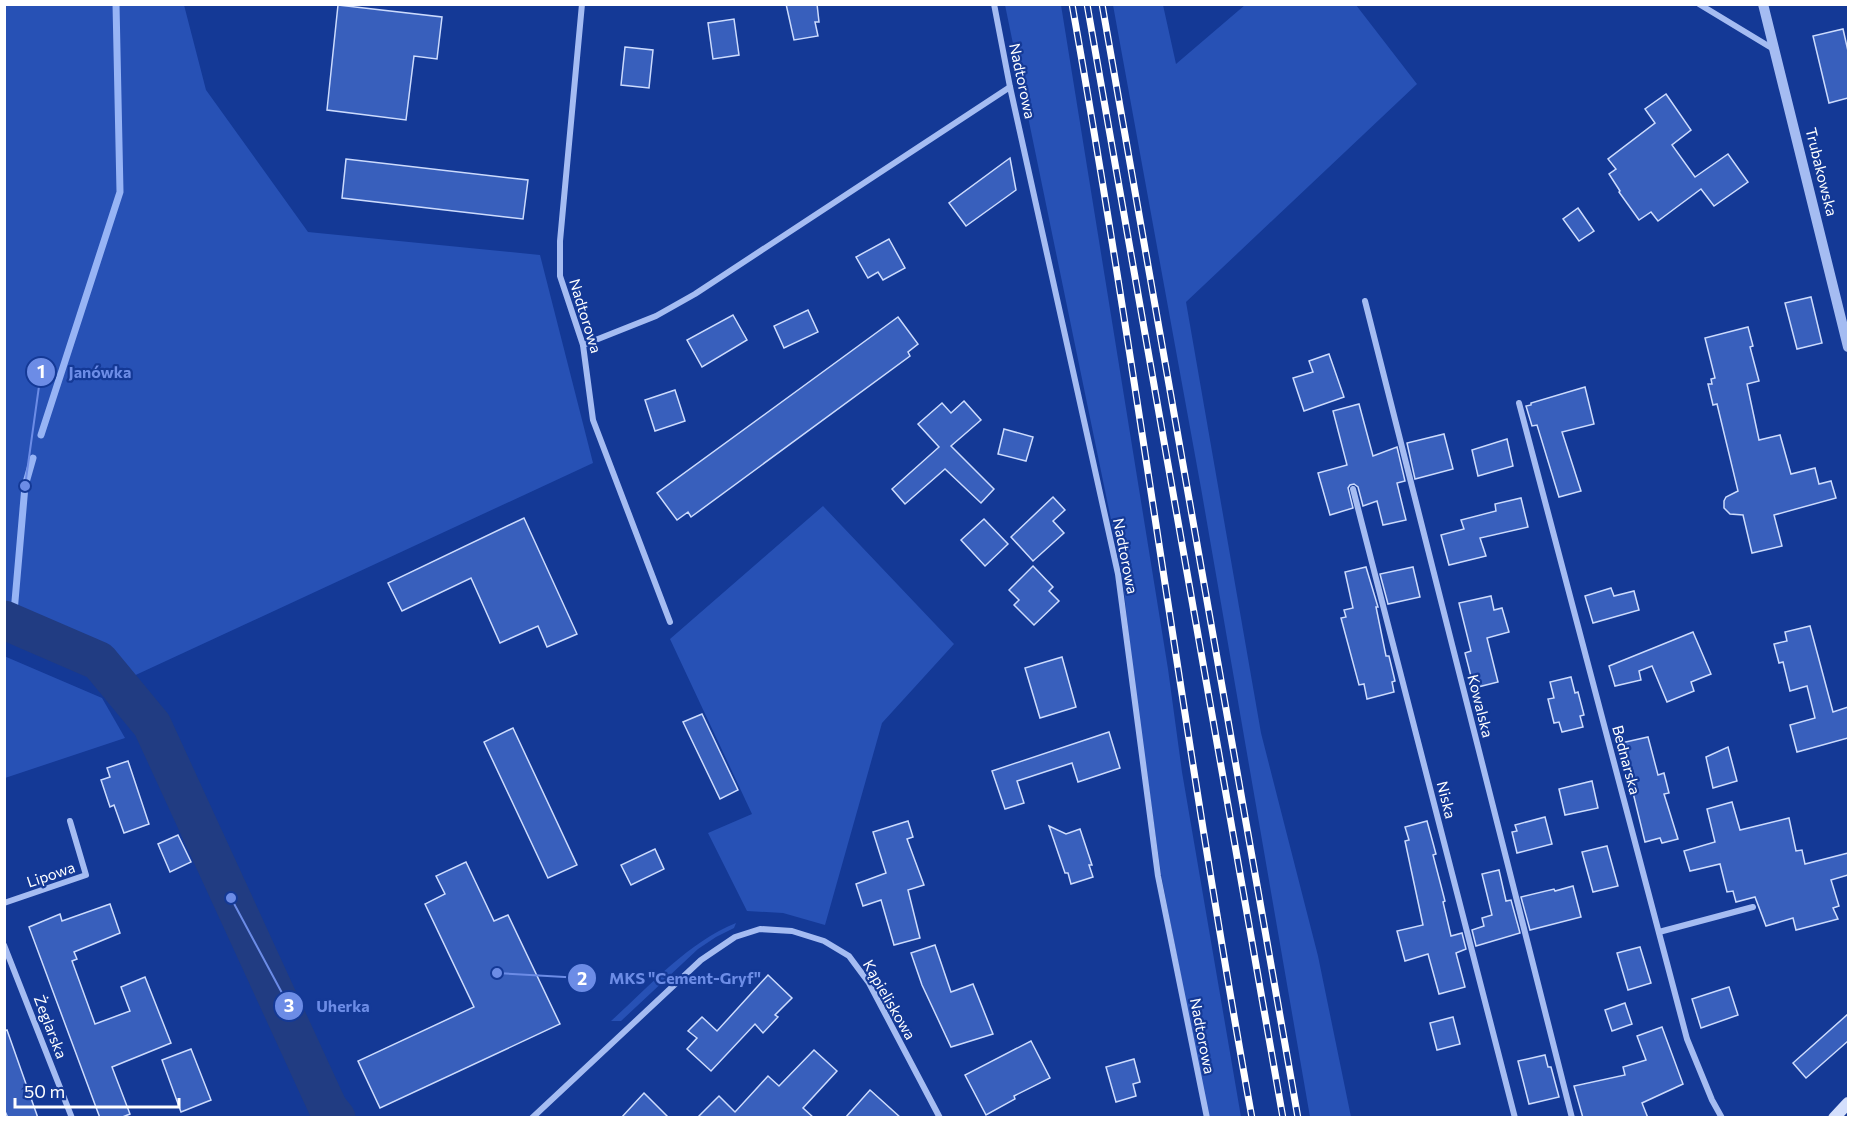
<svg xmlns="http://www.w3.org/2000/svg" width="1853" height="1122" font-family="Commissioner,sans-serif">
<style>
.green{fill:#2751b5}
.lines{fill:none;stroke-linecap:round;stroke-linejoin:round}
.stream{stroke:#97b4f5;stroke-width:7}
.river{stroke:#213c82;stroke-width:39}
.building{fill:#385fbc;stroke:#ccdbfd;stroke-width:1.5}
.minor{stroke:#a5bcf2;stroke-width:6}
.tertiary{stroke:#a5bcf2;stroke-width:10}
.secondary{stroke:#d4dffc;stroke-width:12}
.rail-casing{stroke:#fff;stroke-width:7}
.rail{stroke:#143996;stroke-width:4.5;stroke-dasharray:14;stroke-linecap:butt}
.labels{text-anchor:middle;stroke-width:4.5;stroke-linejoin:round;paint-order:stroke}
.street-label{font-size:15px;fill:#fff;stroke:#143996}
.leader{fill:none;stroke:#6c8ce6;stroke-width:2}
.callout-dot{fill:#6c8ce6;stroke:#143996;stroke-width:2}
.mark-label{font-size:18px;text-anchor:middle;font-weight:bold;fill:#fff}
.callout-label{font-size:16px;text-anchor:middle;font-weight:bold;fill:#6c8ce6;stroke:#143996;stroke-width:4.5;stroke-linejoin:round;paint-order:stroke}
</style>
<rect width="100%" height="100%" fill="#143996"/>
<g class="green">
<polygon points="5,4 184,5 206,90 308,232 540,255 593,463 127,679 103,648 5,606"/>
<polygon points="1005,5 1061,5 1168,669 1182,772 1241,1117 1208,1117 1161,874 1134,682 1122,573"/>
<polygon points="1113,5 1163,5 1176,64 1245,5 1356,5 1417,84 1186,302 1261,733 1318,956 1351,1117 1310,1117 1201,488"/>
<polygon points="823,506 954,644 882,723 825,925 783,913 747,911 708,833 752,814 670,639"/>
<polygon points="4,656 102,698 125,738 5,778"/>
<path d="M736 923 734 928 716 937 698 949 621 1021H611C649 987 688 942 736 923Z"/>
</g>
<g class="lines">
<g class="stream">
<polyline points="41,435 120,192 116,4"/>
<polyline points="13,624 25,486 33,458"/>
</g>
<polyline class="river" points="4,620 99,661 152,725 328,1108 336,1118"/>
</g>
<g class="building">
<polygon points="786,4 817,4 819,22 815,22 818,36 794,40"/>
<polygon points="338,5 442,17 437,59 414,56 406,120 327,110"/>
<polygon points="734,19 739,55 713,59 708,23"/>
<polygon points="1843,29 1848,51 1848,98 1829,103 1813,36"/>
<polygon points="625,47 653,50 649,88 621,85"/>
<polygon points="1666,94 1691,130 1672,145 1695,177 1728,154 1748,182 1714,206 1701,189 1658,221 1651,212 1639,220 1619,192 1620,191 1609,174 1616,169 1608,159 1655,123 1645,109"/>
<polygon points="1010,158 1016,190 966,226 949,203"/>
<polygon points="346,159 528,180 523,219 342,198"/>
<polygon points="1578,208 1594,231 1579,241 1563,219"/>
<polygon points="889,239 905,268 883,280 878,272 868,278 856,257"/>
<polygon points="1811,297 1822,343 1797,349 1785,303"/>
<polygon points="808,310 818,332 784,348 774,326"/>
<polygon points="733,315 747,340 702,367 687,340"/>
<polygon points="898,317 918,344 908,352 910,356 691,517 688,512 677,520 657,493"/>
<polygon points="1748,327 1753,346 1750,347 1759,381 1747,384 1759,440 1780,435 1791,474 1815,468 1819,484 1831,481 1836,498 1774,515 1782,546 1752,553 1743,515 1730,514 1724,508 1724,501 1726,497 1738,491 1717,404 1713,405 1708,384 1712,384 1711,379 1715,378 1705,338"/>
<polygon points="1329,354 1344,397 1304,411 1293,378 1313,372 1309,361"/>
<polygon points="1585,387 1594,424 1562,432 1581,491 1559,497 1537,425 1532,426 1526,406 1531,405 1531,403"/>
<polygon points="675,390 685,421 655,431 645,400"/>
<polygon points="964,401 981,420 951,446 994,489 981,503 945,469 905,504 892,489 939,447 918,424 942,403 951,413"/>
<polygon points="1359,404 1373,456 1397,447 1405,481 1397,483 1406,520 1383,525 1377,501 1363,506 1358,487 1354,484 1350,485 1348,488 1353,508 1330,515 1318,473 1347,465 1333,411"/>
<polygon points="1004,429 1033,437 1026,461 998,454"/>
<polygon points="1444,434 1453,469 1415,479 1407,443"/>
<polygon points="1507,439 1513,466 1478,476 1472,450"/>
<polygon points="1053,497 1065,510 1053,521 1064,533 1033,561 1011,537"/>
<polygon points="1521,498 1528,527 1480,538 1486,556 1449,565 1441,535 1464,529 1461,520 1496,511 1495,504"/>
<polygon points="524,518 577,634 547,647 538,626 500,643 471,578 402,611 388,583"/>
<polygon points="984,519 1008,544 985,566 961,540"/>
<polygon points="1033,566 1053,587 1049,591 1059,601 1034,625 1014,605 1019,600 1009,590"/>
<polygon points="1366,567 1378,607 1376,607 1386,656 1389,656 1395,681 1392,682 1394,692 1367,699 1364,684 1359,685 1341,618 1346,617 1344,610 1353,608 1345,572"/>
<polygon points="1413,567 1420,597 1388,604 1380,574"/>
<polygon points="1611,588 1614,596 1634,591 1639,610 1593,623 1585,596"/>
<polygon points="1491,596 1494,610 1502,608 1509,632 1487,638 1498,682 1474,688 1465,653 1471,651 1459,603"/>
<polygon points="1810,626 1833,712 1848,707 1848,738 1797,752 1790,725 1815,718 1807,686 1790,691 1783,662 1779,663 1774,644 1787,641 1785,632"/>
<polygon points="1693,632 1711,674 1691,682 1694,691 1667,702 1652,666 1639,671 1641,680 1615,686 1609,666"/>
<polygon points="1062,657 1076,707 1040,718 1025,668"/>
<polygon points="1571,677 1575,693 1578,692 1584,715 1580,716 1583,727 1562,732 1559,722 1554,723 1548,699 1554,698 1550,682"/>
<polygon points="702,714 738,790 720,799 683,722"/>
<polygon points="513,728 577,865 548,878 484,742"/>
<polygon points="1109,732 1120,768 1078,782 1072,763 1017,781 1024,803 1005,809 992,771"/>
<polygon points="1648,737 1658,775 1664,773 1669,793 1664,794 1678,839 1662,843 1660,838 1645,842 1621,743"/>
<polygon points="1728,747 1737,781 1713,788 1706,757"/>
<polygon points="128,761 149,824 124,833 114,805 110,807 101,780 110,777 107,768"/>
<polygon points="1592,781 1598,808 1565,815 1559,789"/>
<polygon points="1732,802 1740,830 1789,818 1796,851 1802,850 1805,864 1848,853 1848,875 1831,880 1839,906 1833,908 1838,919 1796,930 1793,918 1766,926 1755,897 1736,902 1733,891 1727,892 1720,864 1690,871 1684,851 1715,842 1707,809"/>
<polygon points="1545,817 1552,844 1517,853 1512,832 1517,831 1515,825"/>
<polygon points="908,821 913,837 907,839 924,885 908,890 920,938 894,945 881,900 863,906 856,884 886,873 873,832"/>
<polygon points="1427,821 1436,854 1433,855 1445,901 1443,902 1451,936 1462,933 1466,949 1456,953 1465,987 1439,994 1428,954 1405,961 1397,931 1423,925 1405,841 1409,840 1405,827"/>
<polygon points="1049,826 1066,834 1080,829 1092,865 1089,865 1093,877 1071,884 1068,873 1065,873"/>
<polygon points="178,835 191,862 170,872 158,844"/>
<polygon points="1607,846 1618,886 1593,892 1582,852"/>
<polygon points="655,849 664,869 631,885 621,865"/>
<polygon points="466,862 494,921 508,915 560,1024 380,1108 358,1061 474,1007 425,904 445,894 436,876"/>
<polygon points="1499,870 1506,901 1511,900 1520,933 1476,946 1472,930 1484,926 1482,918 1492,915 1482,874"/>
<polygon points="1573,886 1581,917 1530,930 1521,897 1554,889 1555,891"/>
<polygon points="110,904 120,933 74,952 77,959 72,961 95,1024 130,1011 121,987 145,977 171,1043 112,1067 130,1114 120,1118 100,1118 29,927 60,914 62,921"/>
<polygon points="935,945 951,992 973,984 993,1034 951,1047 922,985 911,953"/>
<polygon points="1640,947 1651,983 1628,990 1617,953"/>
<polygon points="768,975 792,998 775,1015 778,1017 763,1033 755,1024 711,1071 687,1049 697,1038 688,1031 702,1017 717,1031"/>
<polygon points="1729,987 1738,1015 1701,1028 1692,999"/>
<polygon points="1625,1003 1632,1024 1612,1031 1605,1010"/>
<polygon points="1848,1014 1848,1041 1806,1078 1793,1063"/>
<polygon points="1453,1017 1460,1044 1437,1050 1430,1023"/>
<polygon points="1662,1027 1683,1084 1642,1103 1648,1118 1583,1118 1574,1086 1625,1075 1623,1067 1646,1060 1637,1036"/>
<polygon points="7,1030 38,1118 8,1118 4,1109 4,1031"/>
<polygon points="1031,1041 1050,1078 1014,1096 1015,1099 986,1115 965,1075"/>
<polygon points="191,1049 211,1100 181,1112 162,1060"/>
<polygon points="814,1050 837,1071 803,1108 814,1118 697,1118 719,1096 735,1112 768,1076 779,1086"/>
<polygon points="1545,1055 1548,1067 1551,1067 1559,1097 1529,1104 1518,1061"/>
<polygon points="1134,1059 1140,1082 1133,1084 1136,1096 1116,1102 1106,1067"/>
<polygon points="870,1090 901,1118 845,1118"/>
<polygon points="644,1093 669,1118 621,1118"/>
</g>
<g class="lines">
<g class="minor">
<polyline points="582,4 560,241 560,276 583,345 593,420 670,622"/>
<polyline points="994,4 1010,87 1118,574 1158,876 1207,1118"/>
<polyline points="1699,4 1775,50"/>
<polyline points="1365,301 1572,1118"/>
<polyline points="583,345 656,316 695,294 1010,87"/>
<polyline points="1519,403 1687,1039 1712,1100 1722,1118"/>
<polyline points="1353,489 1515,1118"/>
<polyline points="4,903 86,875 70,821"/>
<polyline points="1659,932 1753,907"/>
<polyline points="4,945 72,1118"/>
<polyline points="532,1118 701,960 735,937 760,929 792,931 824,941 849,956 869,983 940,1118"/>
</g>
<polyline class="tertiary" points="1763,4 1848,347"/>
<polyline class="secondary" points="1834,1118 1848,1103"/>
<g class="rail-casing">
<g id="rail">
<path d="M1072 4C1138 375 1185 748 1252 1118"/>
<polyline points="1087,4 1283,1118"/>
<polyline points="1102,4 1298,1118"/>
</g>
</g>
<use href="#rail" class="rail"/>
</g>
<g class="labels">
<g class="street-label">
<text transform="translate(1022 81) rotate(78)" y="5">Nadtorowa</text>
<text transform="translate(1821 172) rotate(76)" y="5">Trubakowska</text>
<text transform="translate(585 316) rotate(73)" y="5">Nadtorowa</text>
<text transform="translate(1125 556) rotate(79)" y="5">Nadtorowa</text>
<text transform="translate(1480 706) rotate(76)" y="5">Kowalska</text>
<text transform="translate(1626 760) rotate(75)" y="5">Bednarska</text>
<text transform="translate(1446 800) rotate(76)" y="5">Niska</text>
<text transform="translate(51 875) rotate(-19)" y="5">Lipowa</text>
<text transform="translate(889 1000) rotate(60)" y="5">Kąpieliskowa</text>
<text transform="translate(50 1027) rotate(69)" y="5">Żeglarska</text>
<text transform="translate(1202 1036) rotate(79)" y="5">Nadtorowa</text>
</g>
</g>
<path class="leader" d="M25 486L41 372M497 973L582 978M231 898L289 1006"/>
<g class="callout-dot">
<circle cx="25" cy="486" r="6"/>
<circle cx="497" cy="973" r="6"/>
<circle cx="231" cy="898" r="6"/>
<circle cx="41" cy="372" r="15"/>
<circle cx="582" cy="978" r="15"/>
<circle cx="289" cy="1006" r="15"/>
</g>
<g class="mark-label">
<text x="41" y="378">1</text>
<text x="582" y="985">2</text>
<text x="289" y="1012">3</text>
</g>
<g class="callout-label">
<text x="100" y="378">Janówka</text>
<text x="685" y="984">MKS "Cement-Gryf"</text>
<text x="343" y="1012">Uherka</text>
</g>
<rect width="1853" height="1122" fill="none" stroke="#ffffff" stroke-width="12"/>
<path d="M15 1098v9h164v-9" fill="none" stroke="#ffffff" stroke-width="3"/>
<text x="24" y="1098" font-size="18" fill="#ffffff" stroke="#143996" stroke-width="4.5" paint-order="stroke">50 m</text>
</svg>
